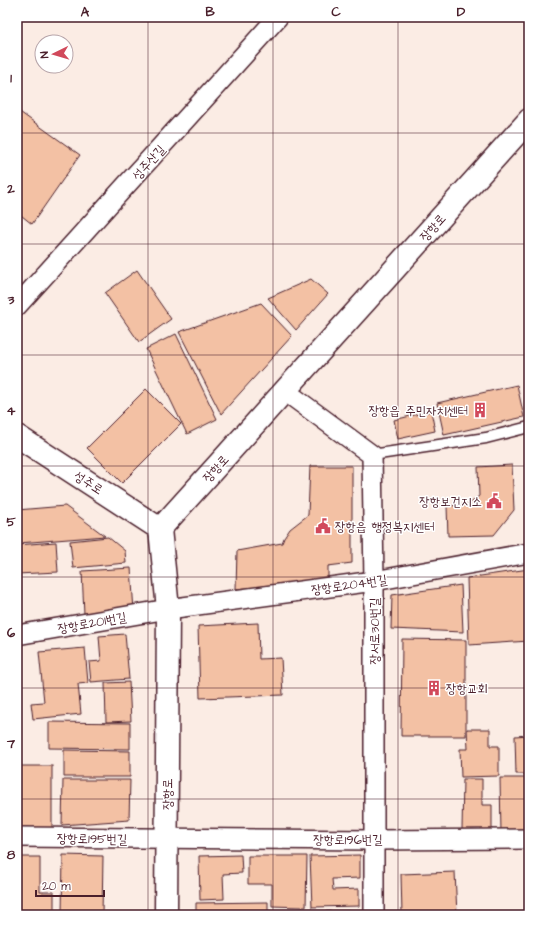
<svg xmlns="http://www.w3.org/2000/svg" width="546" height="932" font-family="'Architects Daughter','Poor Story',sans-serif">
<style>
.building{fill:#f3c1a4;stroke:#4a1f2b}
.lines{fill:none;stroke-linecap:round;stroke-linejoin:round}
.service-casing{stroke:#4a1f2b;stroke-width:13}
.minor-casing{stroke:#4a1f2b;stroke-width:22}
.tertiary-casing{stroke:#4a1f2b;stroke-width:25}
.service{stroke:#fff;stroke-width:10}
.minor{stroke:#fff;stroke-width:19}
.tertiary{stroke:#fff;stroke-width:22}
.grid{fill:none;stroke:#4a1f2b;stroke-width:1;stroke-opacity:0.55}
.labels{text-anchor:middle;stroke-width:3;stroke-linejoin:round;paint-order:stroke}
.street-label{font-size:13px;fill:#4a1f2b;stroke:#fff}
.poi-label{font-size:13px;fill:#4a1f2b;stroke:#fff;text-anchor:end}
.neatline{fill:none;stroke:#4a1f2b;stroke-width:1.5}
.grid-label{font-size:13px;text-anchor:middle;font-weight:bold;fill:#4a1f2b}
</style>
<rect width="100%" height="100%" fill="#fbece4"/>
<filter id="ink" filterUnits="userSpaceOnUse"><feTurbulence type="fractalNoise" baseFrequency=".025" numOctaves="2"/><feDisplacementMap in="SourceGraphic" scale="8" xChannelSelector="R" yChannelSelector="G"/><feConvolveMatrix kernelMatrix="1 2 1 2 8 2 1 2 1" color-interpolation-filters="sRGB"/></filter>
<g filter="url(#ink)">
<g class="building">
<polygon points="17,110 80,155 32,224 17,212"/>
<polygon points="137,270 171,319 139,342 105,293"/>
<polygon points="311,279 328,294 296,330 268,298"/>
<polygon points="261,303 292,336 221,414 179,332"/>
<polygon points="176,334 217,419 187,434 146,349"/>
<polygon points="517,385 524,417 444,435 437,403"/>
<polygon points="146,389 181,424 122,483 87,448"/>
<polygon points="431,411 435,431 398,439 394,420"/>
<polygon points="512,465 514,510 494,535 448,536 447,506 468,505 479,496 478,467"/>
<polygon points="310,466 352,466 352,563 328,566 328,581 236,589 237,551 282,543 284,538 290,529 308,515"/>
<polygon points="65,506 105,536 19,543 17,510"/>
<polygon points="108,537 125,551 126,563 73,568 70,541"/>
<polygon points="56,542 58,572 17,574 17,545"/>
<polygon points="131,568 134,611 84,614 82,571"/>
<polygon points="529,569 529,641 469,645 467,578"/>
<polygon points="461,585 463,632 391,629 392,595"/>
<polygon points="258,623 259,659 281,658 283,695 200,698 198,626"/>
<polygon points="125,634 129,679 91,682 89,662 101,661 99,636"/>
<polygon points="402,639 466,640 466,736 401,736"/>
<polygon points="85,648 88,683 78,684 81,714 33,719 31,703 44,702 39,652"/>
<polygon points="129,682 131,721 106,722 105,683"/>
<polygon points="49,722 130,723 130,749 49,748"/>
<polygon points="467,729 490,729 490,746 499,746 499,776 461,777 460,749 468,749"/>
<polygon points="529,735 529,774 516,774 515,736"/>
<polygon points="64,750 130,751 130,777 64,777"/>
<rect x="17" y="766" width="35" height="63"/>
<polygon points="500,778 529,778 529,833 501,833"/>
<polygon points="463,779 482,779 482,805 492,805 492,831 462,830"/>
<polygon points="63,780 130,780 129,820 62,825"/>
<polygon points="63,855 103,856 102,915 62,915"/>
<polygon points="241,855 242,873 223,874 224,899 200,900 199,856"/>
<polygon points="360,855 360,878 332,879 333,890 359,889 359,906 312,907 310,856"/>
<polygon points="248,856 307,856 306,907 272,906 272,884 248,884"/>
<polygon points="17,857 40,857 40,892 54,892 54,915 17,915"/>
<polygon points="455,872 457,915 402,915 401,874"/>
<polygon points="268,902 268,915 196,915 196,903"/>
<polygon points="355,911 355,915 287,915 287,912"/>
</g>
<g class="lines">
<g class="service-casing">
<polyline id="service" points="372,455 486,438 529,427"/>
</g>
<g class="minor-casing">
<g id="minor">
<polyline points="17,306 278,17"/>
<polyline points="285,391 372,455 374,581 374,915"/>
<polyline points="17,635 168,609 374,581 529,553"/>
<polyline points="17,837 374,840 529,839"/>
</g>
</g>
<g class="tertiary-casing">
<g id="tertiary">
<polyline points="17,436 160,529"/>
<polyline points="166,915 168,609 160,529 529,120"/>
</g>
</g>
<use href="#service" class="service"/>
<use href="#minor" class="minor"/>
<use href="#tertiary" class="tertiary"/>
</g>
</g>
<path class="grid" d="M148 17V915M273 17V915M398 17V915M17 133H529M17 244H529M17 355H529M17 466H529M17 577H529M17 688H529M17 799H529"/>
<defs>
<g id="building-bare" transform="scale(1.2)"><path d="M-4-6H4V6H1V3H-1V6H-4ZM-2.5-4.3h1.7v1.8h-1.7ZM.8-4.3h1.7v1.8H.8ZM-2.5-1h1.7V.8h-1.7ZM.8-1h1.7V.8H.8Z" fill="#d1495b" stroke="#fff" stroke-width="2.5" paint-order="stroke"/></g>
<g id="civic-bare" transform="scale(1.2)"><path d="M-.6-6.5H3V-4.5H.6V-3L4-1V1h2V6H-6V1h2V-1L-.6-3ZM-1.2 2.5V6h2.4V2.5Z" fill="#d1495b" stroke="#fff" stroke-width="2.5" paint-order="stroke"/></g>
</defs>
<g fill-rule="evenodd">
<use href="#building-bare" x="480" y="410"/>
<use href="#civic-bare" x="494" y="501"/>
<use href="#civic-bare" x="323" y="526"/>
<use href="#building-bare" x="434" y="688"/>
</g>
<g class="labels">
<g class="street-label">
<text transform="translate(148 162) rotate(-48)" y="5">성주산길</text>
<text transform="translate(432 227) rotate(-48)" y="5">장항로</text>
<text transform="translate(215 468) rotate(-48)" y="5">장항로</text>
<text transform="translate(89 482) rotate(33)" y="5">성주로</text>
<text transform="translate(349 584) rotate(-8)" y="5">장항로204번길</text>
<text transform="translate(92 622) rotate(-10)" y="5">장항로201번길</text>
<text transform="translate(374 631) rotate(-90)" y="5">장서로30번길</text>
<text transform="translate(167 794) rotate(-90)" y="5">장항로</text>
<text transform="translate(92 838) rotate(1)" y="5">장항로195번길</text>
<text x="348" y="844">장항로196번길</text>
</g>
<g class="poi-label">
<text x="468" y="415">장항읍 주민자치센터</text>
<text x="482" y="506">장항보건지소</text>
<text x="335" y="531" text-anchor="start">장항읍 행정복지센터</text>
<text x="446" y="693" text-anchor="start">장항교회</text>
</g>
</g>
<rect width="546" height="932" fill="none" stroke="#fff" stroke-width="44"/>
<g transform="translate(54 54) rotate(265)"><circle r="19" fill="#ffffff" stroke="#b7a5aa"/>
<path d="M0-3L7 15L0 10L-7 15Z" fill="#d1495b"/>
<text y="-6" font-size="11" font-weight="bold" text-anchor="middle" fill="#4a1f2b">N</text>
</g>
<path d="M36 890v6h68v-6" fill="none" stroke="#4a1f2b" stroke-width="2"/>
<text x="42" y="890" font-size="12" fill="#4a1f2b" stroke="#ffffff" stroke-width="3" paint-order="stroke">20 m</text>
<rect x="22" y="22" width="502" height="888" class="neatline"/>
<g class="grid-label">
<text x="85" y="16">A</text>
<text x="210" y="16">B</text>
<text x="336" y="16">C</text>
<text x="461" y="16">D</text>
<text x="11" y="82">1</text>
<text x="11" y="193">2</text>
<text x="11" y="304">3</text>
<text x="11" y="415">4</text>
<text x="11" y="526">5</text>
<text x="11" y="637">6</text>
<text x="11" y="748">7</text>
<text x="11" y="859">8</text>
</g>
</svg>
